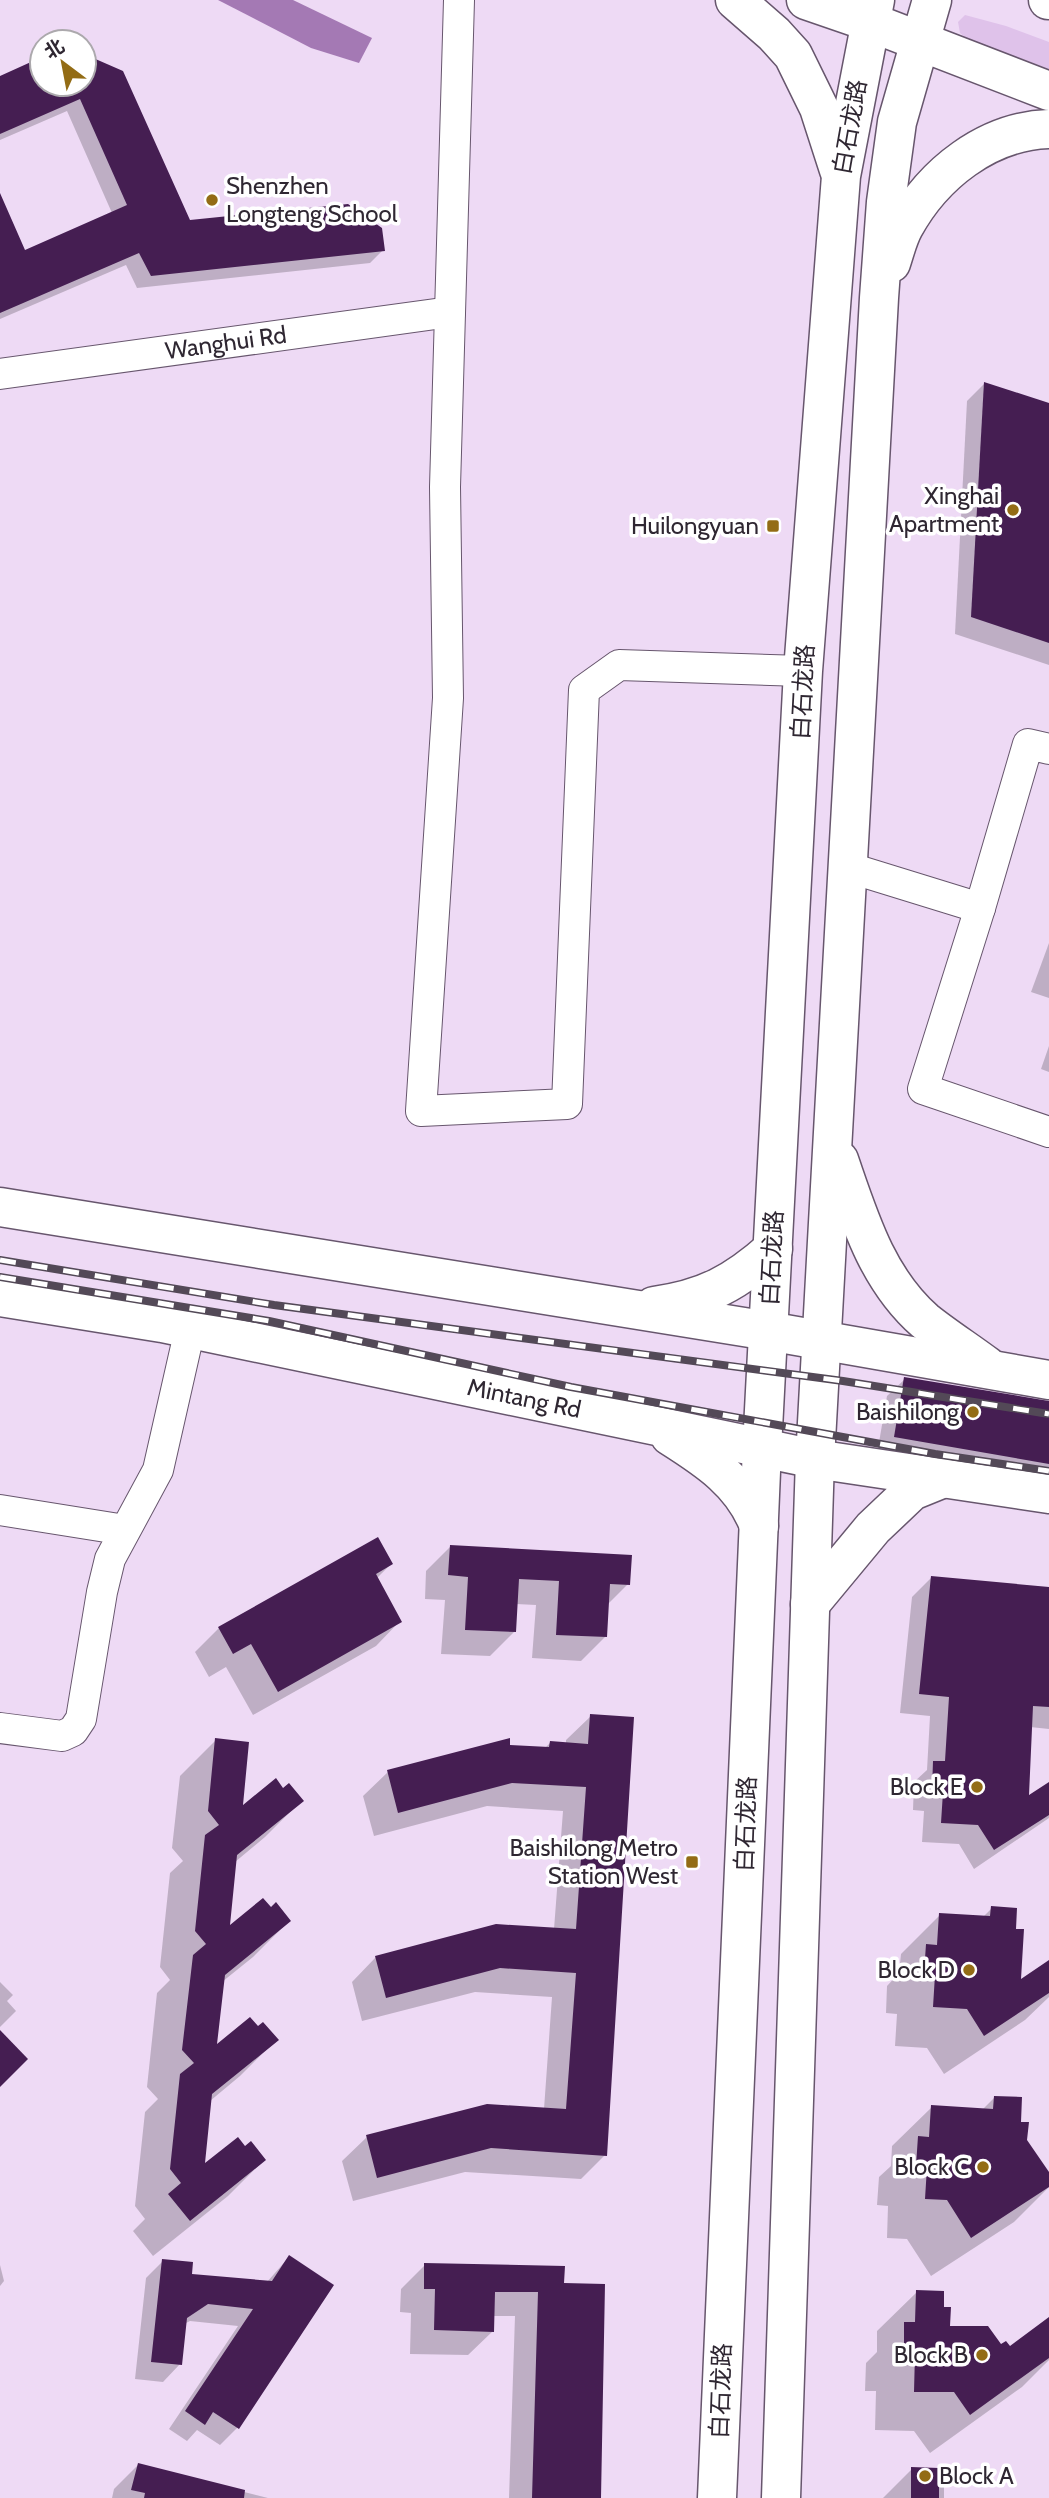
<svg xmlns="http://www.w3.org/2000/svg" width="1049" height="2498" font-family="Cabin,'Noto Sans SC',sans-serif">
<style>
.green{fill:#dfc2ea}
.water{fill:#a479b4}
.shadow{fill:#0003}
.building{fill:#451e52}
.lines{fill:none;stroke-linecap:round;stroke-linejoin:round}
.minor-casing{stroke:#67566d;stroke-width:32}
.major-casing{stroke:#67566d;stroke-width:41}
.minor{stroke:#fff;stroke-width:30}
.major{stroke:#fff;stroke-width:38}
.rail-casing{stroke:#534957;stroke-width:8}
.rail{stroke:#fff;stroke-width:5;stroke-dasharray:16;stroke-linecap:butt}
.poi-dot{fill:#936c15;stroke:#fff;stroke-width:2.5}
.labels{text-anchor:middle;stroke-width:7;stroke-linejoin:round;paint-order:stroke}
.street-label{font-size:24px;fill:#2f2732;stroke:#fff}
.poi-label{font-size:24px;fill:#2f2732;stroke:#fff;text-anchor:end}
</style>
<rect width="100%" height="100%" fill="#eedaf5"/>
<polygon class="green" points="965,15 1006,26 1049,42 1049,69 966,38 960,33 958,22"/>
<polygon class="water" points="218,0 293,0 372,38 359,63 311,48"/>
<g class="shadow">
<polygon points="84,56 189,222 383,250 370,263 137,288 126,265 0,319 0,197 24,252 112,213 67,111 0,140 0,78 42,59 42,84 84,84"/>
<polygon points="984,384 1049,405 1049,665 955,634 967,401"/>
<polygon points="1049,943 1049,998 1031,992"/>
<polygon points="1049,1046 1049,1072 1041,1069"/>
<polygon points="905,1379 1049,1403 1049,1483 877,1454 887,1396"/>
<polygon points="450,1547 628,1584 607,1605 605,1637 581,1661 532,1658 536,1605 516,1604 514,1632 490,1656 441,1654 445,1600 425,1599 426,1571"/>
<polygon points="391,1564 376,1579 400,1621 376,1646 253,1715 226,1667 209,1677 195,1652 219,1628"/>
<polygon points="931,1578 1049,1589 1049,1729 1030,1727 1027,1799 1049,1784 1049,1818 974,1869 959,1844 922,1842 924,1811 913,1810 914,1782 927,1770 930,1716 900,1713 912,1597"/>
<polygon points="591,1716 605,2155 581,2179 465,2172 353,2201 342,2161 367,2137 544,2109 552,1997 475,1992 362,2021 352,1982 376,1957 554,1929 563,1811 487,1806 374,1836 363,1796 388,1772 508,1747 544,1749 550,1743 566,1744 566,1740"/>
<polygon points="216,1740 240,1809 283,1790 301,1801 265,1837 235,1862 228,1929 271,1910 289,1921 253,1957 222,1982 215,2048 257,2029 276,2040 240,2076 210,2101 203,2167 264,2160 228,2196 153,2256 133,2231 145,2219 135,2206 145,2112 158,2099 147,2087 157,1993 170,1980 160,1967 170,1873 183,1861 172,1848 180,1776"/>
<polygon points="992,1908 1014,1930 1019,1982 1049,1962 1049,1997 1025,2020 944,2074 927,2048 895,2046 897,2014 886,2013 887,1986 899,1973 901,1954 940,1915 983,1917"/>
<polygon points="0,1982 13,1995 7,2001 16,2011 0,2027"/>
<polygon points="994,2098 1019,2124 1026,2140 1049,2176 1049,2187 1014,2222 931,2276 907,2239 887,2238 888,2206 877,2205 879,2177 891,2166 892,2146 932,2107 982,2110"/>
<polygon points="289,2257 237,2428 220,2445 197,2430 187,2441 169,2429 238,2326 190,2321 184,2324 180,2364 163,2382 135,2379 146,2278 163,2261 190,2275 267,2282"/>
<polygon points="0,2265 4,2281 0,2286"/>
<polygon points="425,2265 563,2285 599,2498 509,2498 515,2316 493,2316 493,2331 468,2355 410,2354 411,2313 400,2312 401,2289"/>
<polygon points="917,2292 942,2308 949,2328 1001,2347 1009,2348 1049,2330 1049,2360 1022,2387 930,2453 914,2431 875,2430 876,2391 865,2391 866,2363 877,2352 877,2331"/>
<polygon points="138,2465 268,2498 112,2498 114,2489"/>
<polygon points="912,2469 937,2485 944,2486 944,2498 883,2498"/>
</g>
<g class="building">
<polygon points="84,54 123,71 190,220 348,204 382,228 385,251 151,276 139,253 0,313 0,193 25,250 127,205 80,99 0,134 0,76 42,57 42,84 84,84"/>
<polygon points="984,382 1049,403 1049,643 971,617"/>
<polygon points="904,1377 1049,1401 1049,1464 894,1437"/>
<polygon points="378,1537 393,1564 376,1574 402,1622 278,1692 251,1644 233,1654 218,1627"/>
<polygon points="450,1545 632,1555 630,1585 610,1584 607,1637 556,1635 559,1581 519,1579 516,1632 465,1630 468,1577 448,1575"/>
<polygon points="931,1576 1049,1587 1049,1707 1033,1706 1029,1795 1049,1782 1049,1815 994,1850 978,1825 941,1823 943,1792 932,1791 933,1761 945,1761 949,1697 919,1694"/>
<polygon points="590,1714 634,1717 607,2156 491,2148 377,2178 366,2135 487,2104 566,2109 576,1973 500,1968 386,1998 375,1956 496,1924 576,1929 586,1787 512,1783 398,1813 387,1770 510,1738 510,1745 549,1747 550,1741 588,1744"/>
<polygon points="215,1738 249,1742 243,1805 276,1778 283,1788 289,1783 304,1801 237,1855 230,1925 263,1898 271,1907 276,1902 291,1921 225,1975 217,2044 250,2017 258,2026 263,2022 279,2040 212,2094 205,2163 238,2137 245,2146 251,2141 266,2160 190,2221 168,2194 181,2183 170,2169 180,2074 194,2063 182,2050 193,1955 206,1944 195,1931 205,1835 219,1825 208,1811"/>
<polygon points="991,1906 1017,1908 1016,1929 1024,1929 1021,1979 1049,1960 1049,1993 984,2036 967,2009 933,2007 935,1975 924,1974 926,1944 937,1945 939,1913 990,1916"/>
<polygon points="0,2030 28,2059 0,2087"/>
<polygon points="994,2096 1022,2097 1021,2122 1029,2122 1027,2140 1049,2172 1049,2187 971,2238 947,2200 925,2199 927,2167 916,2166 918,2136 929,2137 931,2105 993,2109"/>
<polygon points="289,2255 334,2285 239,2429 213,2412 205,2425 185,2411 253,2309 208,2304 187,2318 182,2365 151,2362 162,2259 193,2262 192,2274 272,2281"/>
<polygon points="424,2263 565,2266 564,2283 605,2284 601,2498 532,2498 538,2292 495,2292 494,2332 434,2330 435,2289 424,2289"/>
<polygon points="916,2290 944,2291 944,2307 951,2307 950,2326 988,2326 1001,2344 1006,2341 1010,2346 1049,2317 1049,2358 970,2415 954,2392 914,2392 915,2353 904,2352 904,2322 915,2322"/>
<polygon points="138,2463 245,2490 244,2498 144,2498 145,2493 131,2490"/>
<polygon points="911,2467 939,2468 939,2498 911,2498"/>
</g>
<g class="lines">
<g class="minor-casing">
<g id="minor">
<polyline points="459,0 445,487 448,698 421,1111 567,1104 584,690 619,665 803,671"/>
<path id="s1" d="M0 374 450 312"/>
<polyline points="1049,749 1028,744 980,908 923,1089 1049,1132"/>
<polyline points="847,867 980,908"/>
<polyline points="0,1510 125,1530"/>
<polyline points="0,1728 62,1736 73,1731 81,1719 102,1592 110,1559 158,1470 190,1329"/>
</g>
</g>
<g class="major-casing">
<g id="major">
<polyline points="735,0 774,34 793,55 819,108 839,170"/>
<polyline points="806,0 870,22 1049,91"/>
<polyline points="1048,0 1049,0"/>
<path d="M891 263C895 251 898 238 904 227 933 174 987 131 1049 129"/>
<path d="M839 1160C859 1218 877 1279 925 1321 945 1337 967 1351 987 1366"/>
<polyline points="0,1207 768,1331 1049,1380"/>
<path id="s2" d="M0 1297 162 1323 815 1459 1049 1494"/>
<path d="M654 1306C705 1299 735 1283 773 1249"/>
<path d="M670 1436C708 1460 743 1483 759 1526"/>
<polyline points="810,1604 873,1528 912,1491 944,1478"/>
<polyline points="717,2498 762,1448 803,671 841,176 875,0"/>
<polyline points="781,2498 815,1459 879,298 886,202 897,122 932,0"/>
</g>
</g>
<use href="#minor" class="minor"/>
<use href="#major" class="major"/>
<g class="rail-casing">
<g id="rail">
<polyline points="0,1260 274,1305 843,1381 1049,1414"/>
<polyline points="0,1277 269,1321 571,1387 935,1454 1049,1471"/>
</g>
</g>
<use href="#rail" class="rail"/>
</g>
<g class="poi-dot">
<circle cx="212" cy="200" r="7"/>
<circle cx="1013" cy="510" r="7"/>
<rect x="766" y="519" width="14" height="14" rx="3.5"/>
<circle cx="973" cy="1412" r="7"/>
<circle cx="977" cy="1787" r="7"/>
<rect x="685" y="1855" width="14" height="14" rx="3.5"/>
<circle cx="969" cy="1970" r="7"/>
<circle cx="983" cy="2167" r="7"/>
<circle cx="982" cy="2355" r="7"/>
<circle cx="925" cy="2476" r="7"/>
</g>
<g class="labels">
<g class="street-label">
<text transform="translate(850 127) rotate(-80)" y="8">白石龙路</text>
<text dy="8" stroke="none"><textPath href="#s1" startOffset="228">Wanghui Rd</textPath></text>
<text transform="translate(803 692) rotate(-87)" y="8">白石龙路</text>
<text transform="translate(772 1258) rotate(-87)" y="8">白石龙路</text>
<text dy="8" stroke="none"><textPath href="#s2" startOffset="534">Mintang Rd</textPath></text>
<text transform="translate(746 1824) rotate(-88)" y="8">白石龙路</text>
<text transform="translate(721 2391) rotate(-88)" y="8">白石龙路</text>
</g>
<g class="poi-label">
<text x="226" y="194" text-anchor="start">Shenzhen<tspan x="226" dy="28">Longteng School</tspan></text>
<text x="999" y="504">Xinghai<tspan x="999" dy="28">Apartment</tspan></text>
<text x="759" y="534">Huilongyuan</text>
<text x="959" y="1420">Baishilong</text>
<text x="963" y="1795">Block E</text>
<text x="678" y="1856">Baishilong Metro<tspan x="678" dy="28">Station West</tspan></text>
<text x="955" y="1978">Block D</text>
<text x="969" y="2175">Block C</text>
<text x="968" y="2363">Block B</text>
<text x="939" y="2484" text-anchor="start">Block A</text>
</g>
</g>
<g transform="translate(63 63) rotate(328)"><circle r="33" fill="#ffffff" stroke="#aca9ad" stroke-width="2"/>
<path d="M0-5L12 26L0 18L-12 26Z" fill="#936c15"/>
<text y="-10" font-size="19" font-weight="bold" text-anchor="middle" fill="#2f2732">北</text>
</g>
</svg>
